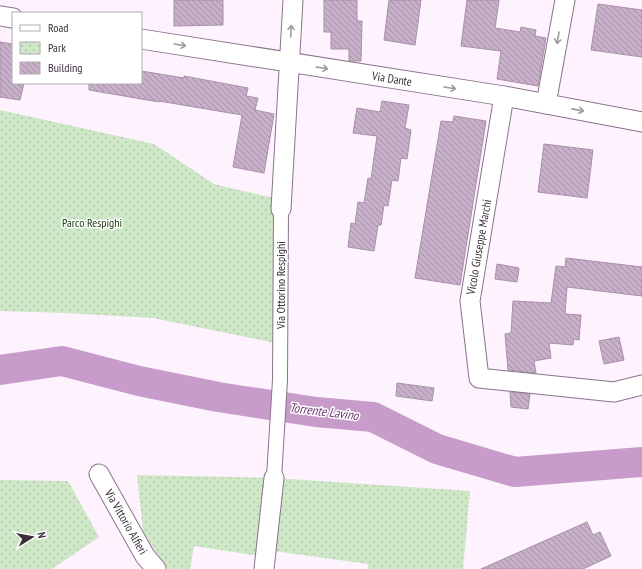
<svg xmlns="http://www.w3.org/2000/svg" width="642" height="569" font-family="'PT Sans Narrow',sans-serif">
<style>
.park{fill:url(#park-dots)}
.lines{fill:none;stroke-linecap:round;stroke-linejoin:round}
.river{stroke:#c79cca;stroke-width:30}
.building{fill:url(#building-back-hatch);stroke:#a790a8}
.pedestrian-casing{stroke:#8a738b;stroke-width:16}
.minor-casing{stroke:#8a738b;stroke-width:21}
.pedestrian{stroke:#fff;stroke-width:14}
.minor{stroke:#fff;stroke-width:19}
.oneway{stroke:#9c989d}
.labels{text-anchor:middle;stroke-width:3;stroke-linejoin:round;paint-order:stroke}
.street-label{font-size:12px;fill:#3a303b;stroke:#fff}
.park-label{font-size:12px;fill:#163b07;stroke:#fff}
.water-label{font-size:13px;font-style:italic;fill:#6d3771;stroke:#fff}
</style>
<defs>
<pattern id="park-dots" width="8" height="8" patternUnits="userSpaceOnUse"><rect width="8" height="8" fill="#cee7c6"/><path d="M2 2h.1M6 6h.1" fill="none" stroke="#b2c6ab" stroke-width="1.8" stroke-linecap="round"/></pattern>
<pattern id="building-back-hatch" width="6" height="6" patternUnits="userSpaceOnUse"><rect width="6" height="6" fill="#c9b0ca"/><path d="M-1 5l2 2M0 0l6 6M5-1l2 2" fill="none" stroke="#a490a5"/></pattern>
</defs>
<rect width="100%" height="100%" fill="#fdf2fd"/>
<g class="park">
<polygon points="0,110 154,144 214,184 282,200 280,344 153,318 65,313 0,311"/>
<polygon points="137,475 274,478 470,491 463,569 368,569 368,564 266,550 265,557 194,546 190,569 166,569 143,531"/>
<polygon points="0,480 68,481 99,537 52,569 0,569"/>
</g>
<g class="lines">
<polyline class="river" points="0,370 62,361 139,381 218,397 316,412 373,417 437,449 515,472 642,462"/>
</g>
<g class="building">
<polygon points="174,0 223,0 223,25 174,26"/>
<polygon points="324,0 357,0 357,21 362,21 361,61 349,61 349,49 331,49 331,32 324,32"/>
<polygon points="389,0 421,0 415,45 384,40"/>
<polygon points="467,0 499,0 495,28 520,32 521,27 536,30 535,36 546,38 538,86 497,79 501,51 461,46"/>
<polygon points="598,4 642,10 642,57 591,50"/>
<polygon points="0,42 13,44 13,83 24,83 20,100 0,97"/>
<polygon points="141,71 184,78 184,76 248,88 246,96 258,98 255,110 274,114 264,173 233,167 242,115 159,101 159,102 89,90 89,83 141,83"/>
<polygon points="382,101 409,105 405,128 411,130 407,159 401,158 398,181 392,180 388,206 384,205 381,225 378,225 374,251 348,247 351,223 355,224 358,202 364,203 368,178 371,179 377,136 353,133 357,108 380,112"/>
<polygon points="454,116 486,121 460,285 415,278 441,121 453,122"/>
<polygon points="544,144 593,150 587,198 538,192"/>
<polygon points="566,258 642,267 642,296 567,287 565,314 581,315 579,340 574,339 573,345 549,343 551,358 534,361 536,373 508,370 505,334 511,333 513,301 551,303 556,266 565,267"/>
<polygon points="497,264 519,268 517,282 495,279"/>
<polygon points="619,337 624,360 604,364 599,341"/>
<polygon points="397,383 434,388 432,401 396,396"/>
<polygon points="510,392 530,394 528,409 511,407"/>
<polygon points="587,522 593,535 600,532 611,556 583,569 481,569"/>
</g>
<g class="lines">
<g class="pedestrian-casing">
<polyline id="pedestrian" points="274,478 280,380 281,209"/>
</g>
<g class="minor-casing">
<g id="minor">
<polyline points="0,16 13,18"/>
<polyline points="141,39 504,96 642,122"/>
<polyline points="504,96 470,301 479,378 614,392 642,385"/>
<polyline points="546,104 565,0"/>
<polyline points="281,209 293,0"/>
<polyline points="99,474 145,556 156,569"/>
<polyline points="264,569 274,478"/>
</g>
</g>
<use href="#pedestrian" class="pedestrian"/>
<use href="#minor" class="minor"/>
</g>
<defs><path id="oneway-shaft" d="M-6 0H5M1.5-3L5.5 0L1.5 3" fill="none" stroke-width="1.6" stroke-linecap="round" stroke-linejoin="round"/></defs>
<g class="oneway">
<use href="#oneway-shaft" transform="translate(291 31) rotate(-87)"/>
<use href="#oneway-shaft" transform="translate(558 38) rotate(100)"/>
<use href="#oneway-shaft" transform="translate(180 45) rotate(9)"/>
<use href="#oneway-shaft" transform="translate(322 68) rotate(9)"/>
<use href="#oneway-shaft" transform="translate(450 88) rotate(9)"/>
<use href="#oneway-shaft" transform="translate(578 110) rotate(11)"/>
</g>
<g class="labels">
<g class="street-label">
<text transform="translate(392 79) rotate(9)" y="4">Via Dante</text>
<text transform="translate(479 247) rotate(-80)" y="4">Vicolo Giuseppe Marchi</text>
<text transform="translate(281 285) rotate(-90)" y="4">Via Ottorino Respighi</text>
<text transform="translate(126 522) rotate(60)" y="4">Via Vittorio Alfieri</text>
</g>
<g class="park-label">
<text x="92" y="227">Parco Respighi</text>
</g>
<g class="water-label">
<text transform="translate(324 411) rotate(7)" y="5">Torrente Lavino</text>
</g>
</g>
<rect x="12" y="12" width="130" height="72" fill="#ffffff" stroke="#b0acb1"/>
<rect x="20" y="25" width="20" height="6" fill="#ffffff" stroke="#b0acb1"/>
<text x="48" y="32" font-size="12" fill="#3a303b">Road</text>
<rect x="20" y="42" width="20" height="12" fill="url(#park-dots)" stroke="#b0acb1"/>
<text x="48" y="52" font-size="12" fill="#3a303b">Park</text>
<rect x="20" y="62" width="20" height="12" fill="url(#building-back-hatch)" stroke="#b0acb1"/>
<text x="48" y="72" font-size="12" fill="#3a303b">Building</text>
<g transform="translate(32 537) rotate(79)" stroke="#ffffff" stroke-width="3" paint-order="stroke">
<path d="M0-3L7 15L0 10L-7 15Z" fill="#3a303b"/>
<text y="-6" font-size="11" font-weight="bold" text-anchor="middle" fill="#3a303b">N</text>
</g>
</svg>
